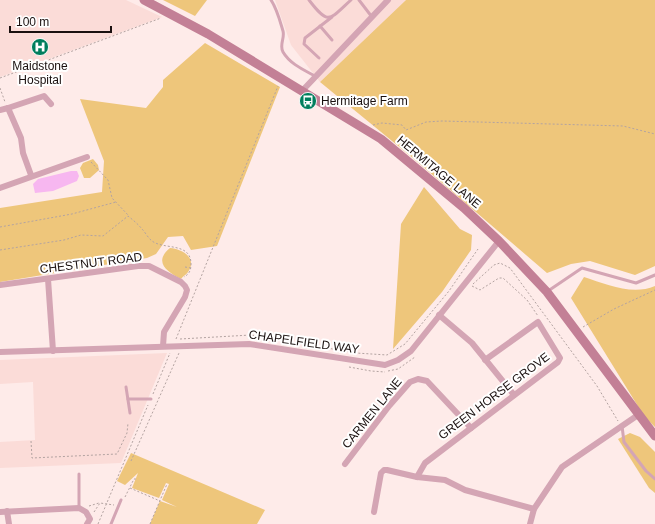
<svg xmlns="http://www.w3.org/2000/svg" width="655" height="524" font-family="Arial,sans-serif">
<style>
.built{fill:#fbdcd8}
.green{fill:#eec67b}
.water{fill:#f7b7f0}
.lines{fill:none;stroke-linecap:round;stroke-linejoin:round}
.path{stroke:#b3a3a1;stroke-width:1;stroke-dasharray:2 2;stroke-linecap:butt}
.service{stroke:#d4a5b4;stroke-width:3}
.minor{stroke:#d4a5b4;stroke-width:6}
.secondary{stroke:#c38096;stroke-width:9}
.labels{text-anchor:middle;stroke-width:4;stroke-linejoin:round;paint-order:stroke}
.poi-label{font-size:12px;fill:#1a100f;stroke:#fff}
.street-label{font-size:12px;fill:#1a100f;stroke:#fff}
</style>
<rect width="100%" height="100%" fill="#feebe9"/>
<g class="built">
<polygon points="0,0 126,0 162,17 0,77"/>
<polygon points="275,0 406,0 320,82 291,45"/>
<polygon points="167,353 121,463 0,468 0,442 35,440 33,382 0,384 0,360"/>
</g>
<g class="green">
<polygon points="163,0 207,0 195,16"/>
<polygon points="406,0 655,0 655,266 635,275 590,261 571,264 547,273 414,159 320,82"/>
<polygon points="205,43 280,87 217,246 191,250 183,236 168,237 156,254 147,258 0,282 0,208 102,192 104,161 80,99 146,108 163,87 163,80"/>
<polygon points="93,159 98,165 99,170 90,178 84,178 80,168 83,163"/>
<polygon points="424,187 460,229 472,235 471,250 442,292 393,349 401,224"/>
<path d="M170 248C182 249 198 258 188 272 186 275 183 276 181 279 167 272 153 262 170 248Z"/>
<path d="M584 277C606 284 632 296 655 286V427L644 416 571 298Z"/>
<polygon points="630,433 640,437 655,452 655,493 649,488 618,439"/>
<polygon points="131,453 265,510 257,524 150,524 160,501 177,507 162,500 169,484 166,483 159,498 132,488 138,473 125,485 117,481"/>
</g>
<polygon class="water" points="71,171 77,171 79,176 77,181 53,191 35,193 33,184 38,179"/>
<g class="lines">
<g class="path">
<polyline points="0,78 161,18"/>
<polyline points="0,88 5,102"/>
<polyline points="373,125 382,123 402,125 406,130 426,122 442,121 623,126 655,134"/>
<polyline points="91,162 108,180 112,198 128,215"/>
<polyline points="0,227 72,214 116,202"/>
<path d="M0 250 64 240 81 235 103 236 128 216C133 220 138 224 142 229 145 232 148 238 152 241 164 250 191 242 191 264 191 271 189 274 184 277"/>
<polyline points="185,267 191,268"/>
<polyline points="473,284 494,265 500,263 510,268 597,386 618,421"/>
<polyline points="472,286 480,290 499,278 503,278 527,300 538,316"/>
<polyline points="583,327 614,309 655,290"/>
<polyline points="176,339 278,86"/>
<polyline points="180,339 251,335 356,353 387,355 405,344 449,291 478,249"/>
<polyline points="349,367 371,371 385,372"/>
<polyline points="388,371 398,369 415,357"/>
<polyline points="153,394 170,353"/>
<polyline points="31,441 32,458 117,454 127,433 128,423"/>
<polyline points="131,461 179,353"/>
<polyline points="130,488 160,501"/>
<polyline points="125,497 134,479 136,479"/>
<polyline points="89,506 99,503"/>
<polyline points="94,512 100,503 114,505"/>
<polyline points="98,524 148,405"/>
<polyline points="150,524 167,484"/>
</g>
<g class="service">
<path d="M271 0C277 9 280 21 283 31 285 38 279 45 283 52 290 64 304 70 315 76"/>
<path d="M309 0C329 26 329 20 351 0"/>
<polyline points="359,0 372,17"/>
<polyline points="320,26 332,40"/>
<polyline points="319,58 304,44 305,38 332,17"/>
<polyline points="548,291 582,268 636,283 655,275"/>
<polyline points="126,387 130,413"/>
<polyline points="128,399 151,399"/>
<polyline points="622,426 624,442 646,471 655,479"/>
<polyline points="79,508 79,474"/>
<polyline points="111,524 121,500"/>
</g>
<g class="minor">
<polyline points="302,91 388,0"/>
<polyline points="8,108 44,96 51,104"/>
<polyline points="0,110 8,108 21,138 23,153 31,175"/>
<polyline points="0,188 87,157"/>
<polyline points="48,279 53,351"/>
<polyline points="0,285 138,266 149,266 181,282 185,286 187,290 185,297 164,332 163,346"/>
<polyline points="439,315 472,343 514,395"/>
<polyline points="0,352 249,344 385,365 398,360 411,351 499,241"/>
<polyline points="345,464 389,406 410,382 418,379 427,381 471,428"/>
<polyline points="417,477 425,463 558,362 560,358 538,322 485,360"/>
<polyline points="7,511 9,524"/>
<polyline points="0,512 79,508 86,512 90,519 87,524"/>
<polyline points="374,512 381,473 384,470 387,470 417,477 445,480 465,490 534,509"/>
<polyline points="530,524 534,509 562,467 638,415"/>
</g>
<polyline class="secondary" points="144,0 208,34 381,139 464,208 499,241 547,292 655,436"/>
</g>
<defs>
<g id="hospital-disc" transform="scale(0.9)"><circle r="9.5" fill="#017e5d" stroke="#fff"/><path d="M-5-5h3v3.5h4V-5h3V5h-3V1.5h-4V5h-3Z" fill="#fff"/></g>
<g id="bus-disc" transform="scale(0.9)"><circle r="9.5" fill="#017e5d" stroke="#fff"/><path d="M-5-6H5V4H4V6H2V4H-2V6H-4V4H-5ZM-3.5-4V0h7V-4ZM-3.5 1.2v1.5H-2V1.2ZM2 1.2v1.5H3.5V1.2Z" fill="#fff"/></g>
</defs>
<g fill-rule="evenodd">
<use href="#hospital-disc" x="40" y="47"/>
<use href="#bus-disc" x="308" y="101"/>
</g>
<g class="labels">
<g class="poi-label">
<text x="40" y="70">Maidstone<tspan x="40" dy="14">Hospital</tspan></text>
<text x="321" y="105" text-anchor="start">Hermitage Farm</text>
</g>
<g class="street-label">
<text transform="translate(439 172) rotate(40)" y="4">HERMITAGE LANE</text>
<text transform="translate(91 263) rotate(-7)" y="4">CHESTNUT ROAD</text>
<text transform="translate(304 342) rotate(8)" y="4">CHAPELFIELD WAY</text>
<text transform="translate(494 396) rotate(-37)" y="4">GREEN HORSE GROVE</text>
<text transform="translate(372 413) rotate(-51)" y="4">CARMEN LANE</text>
</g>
</g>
<path d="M10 26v6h101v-6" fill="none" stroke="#1a100f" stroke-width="2"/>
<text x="16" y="26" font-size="12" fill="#1a100f" stroke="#ffffff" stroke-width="3" paint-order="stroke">100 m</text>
</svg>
